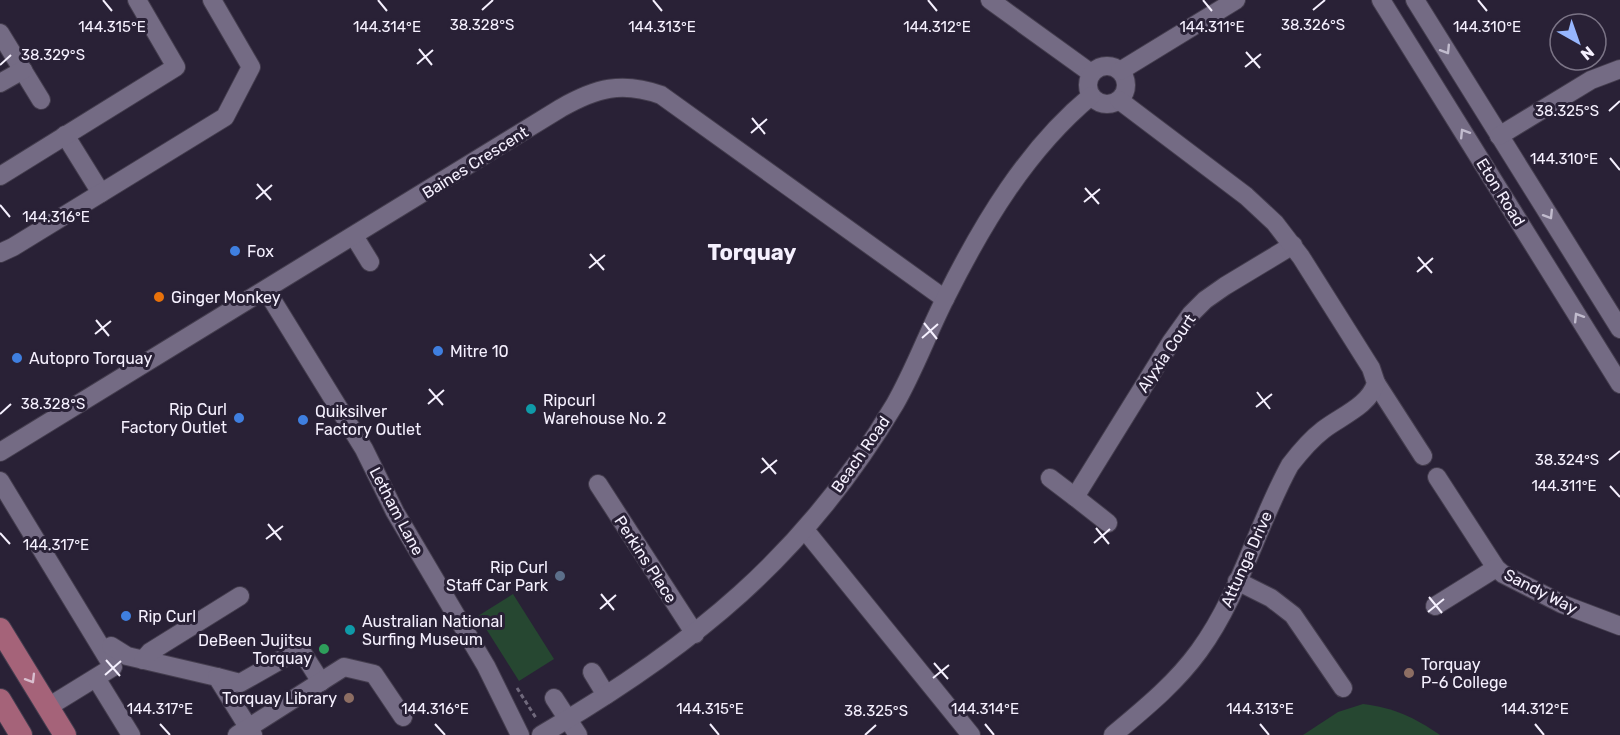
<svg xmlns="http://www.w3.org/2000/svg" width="1620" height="735" font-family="Rubik,sans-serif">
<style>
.park{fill:#264731}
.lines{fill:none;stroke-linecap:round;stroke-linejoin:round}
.minor-casing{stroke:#443d4e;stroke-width:20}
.major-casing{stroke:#443d4e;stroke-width:24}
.path{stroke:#70697c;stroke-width:3;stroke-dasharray:4.5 3;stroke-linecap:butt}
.minor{stroke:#746b84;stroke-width:18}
.major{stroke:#a56379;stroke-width:22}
.oneway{stroke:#c1bbcd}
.oneway2{stroke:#d9bfcf}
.ticks{fill:none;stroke:#f5f0fe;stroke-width:2}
.shop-dot{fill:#3f7fe0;stroke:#292136;stroke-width:2}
.food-dot{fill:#e8710a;stroke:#292136;stroke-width:2}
.culture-dot{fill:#0f9aa8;stroke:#292136;stroke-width:2}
.service-dot{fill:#5c6f8a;stroke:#292136;stroke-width:2}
.leisure-dot{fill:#2e9e5b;stroke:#292136;stroke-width:2}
.education-dot{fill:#8d6e63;stroke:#292136;stroke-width:2}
.labels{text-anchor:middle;stroke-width:6;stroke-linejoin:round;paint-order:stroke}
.street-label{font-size:16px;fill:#f5f0fe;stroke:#292136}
.poi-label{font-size:16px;fill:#f5f0fe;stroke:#292136;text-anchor:start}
.district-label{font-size:22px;font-weight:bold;fill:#f5f0fe;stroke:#292136}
.ticks-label{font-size:15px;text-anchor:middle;fill:#f5f0fe;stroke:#292136;stroke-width:6;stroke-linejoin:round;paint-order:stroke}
</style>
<rect width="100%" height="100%" fill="#292136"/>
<g class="park">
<polygon points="513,594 554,659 519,681 478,616"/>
<path d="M1363 704C1394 708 1414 717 1440 735H1303L1338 712Z"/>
</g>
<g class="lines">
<g class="minor-casing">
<g id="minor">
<polyline points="990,0 1091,73"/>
<polyline points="1381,0 1620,384"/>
<polyline points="1415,0 1620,329"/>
<polyline points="0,33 41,100"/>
<circle cx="1107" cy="85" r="19"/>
<polyline points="1120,71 1236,0"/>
<polyline points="0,83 23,70"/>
<polyline points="65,135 101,193"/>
<polyline points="1499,136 1591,80 1620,69"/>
<polyline points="0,176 176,67 137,0"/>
<polyline points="354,236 370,262"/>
<polyline points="0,253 13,247 225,117 251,67 212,0"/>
<polyline points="266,290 364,449 395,512 486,666 520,735"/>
<polyline points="1376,383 1423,456"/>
<path d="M0 452 561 108C596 88 622 81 661 95L945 299"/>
<polyline points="1437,477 1496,568 1503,574 1562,604 1620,626"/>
<polyline points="1050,478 1075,497"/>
<polyline points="0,481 113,667 48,707"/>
<polyline points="598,484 695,634"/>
<polyline points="1108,523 1075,497 1171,342 1191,314 1205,300 1225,286 1293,245"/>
<polyline points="805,530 971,735"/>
<polyline points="1237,581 1271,598 1293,615 1343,688"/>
<polyline points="1435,606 1496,568"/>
<polyline points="111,646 127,656 217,677 253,735"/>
<polyline points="143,660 150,652 240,596"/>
<polyline points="592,672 606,695"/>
<polyline points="217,677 240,683 300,649 321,682"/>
<polyline points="96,678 131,735"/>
<polyline points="554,698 578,735"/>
<polyline points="237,735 344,667 374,674 403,717"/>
<path d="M541 735C692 647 805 556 895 404 915 369 928 332 946 297 983 223 1027 149 1091 96"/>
<path d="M1113 735C1144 709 1175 684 1199 651 1240 595 1257 525 1290 465 1300 452 1310 440 1323 430 1341 416 1369 406 1376 383L1371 368 1301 257 1275 223 1246 196 1119 100"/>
</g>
</g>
<g class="major-casing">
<g id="major">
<polyline points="0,629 65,735"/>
<polyline points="0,700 21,735"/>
</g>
</g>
<polyline class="path" points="517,688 536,718"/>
<use href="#minor" class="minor"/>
<use href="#major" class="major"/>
</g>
<defs><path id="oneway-chevron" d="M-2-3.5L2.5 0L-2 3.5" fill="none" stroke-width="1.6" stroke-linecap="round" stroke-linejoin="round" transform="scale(1.5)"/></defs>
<g class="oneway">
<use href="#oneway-chevron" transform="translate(1446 50) rotate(58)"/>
<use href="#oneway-chevron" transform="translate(1464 133) rotate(-122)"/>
<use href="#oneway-chevron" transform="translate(1549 215) rotate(58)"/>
<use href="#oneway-chevron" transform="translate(1578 317) rotate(-122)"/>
</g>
<use class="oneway2" href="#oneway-chevron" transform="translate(31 679) rotate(59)"/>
<path class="ticks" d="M103 0 112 11M378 0 387 11M653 0 662 11M928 0 937 11M1203 0 1212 11M1478 0 1487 11M482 10 493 0M1313 10 1325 0M419 49 432 65M1246 52 1260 68M417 64 433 50M0 65 11 55M1245 67 1261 54M1609 111 1620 101M752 118 765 134M751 133 767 119M1610 158 1620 170M257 184 271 200M1085 188 1099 204M256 199 272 185M1084 202 1100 189M0 205 10 217M590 254 604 270M1418 257 1432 273M589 268 605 255M1417 272 1433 258M96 320 109 336M924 323 937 339M95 334 111 321M922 338 938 324M429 389 443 405M1257 392 1270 409M428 404 444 390M1256 407 1272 394M0 414 11 404M762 458 776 474M1609 460 1620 451M761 473 777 460M1610 486 1620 497M268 524 281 540M1096 528 1109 544M0 533 10 544M266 539 283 526M1094 543 1110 529M601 594 614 610M1429 597 1442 613M600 609 616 595M1428 612 1444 599M106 660 120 676M934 663 948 679M105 675 121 661M933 678 949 665M160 724 170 735M435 724 445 735M710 724 719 735M985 724 994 735M1260 724 1269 735M1535 724 1544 735M865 735 876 725"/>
<g class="shop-dot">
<circle cx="235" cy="251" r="6"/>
<circle cx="438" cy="351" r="6"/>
<circle cx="17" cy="358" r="6"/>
<circle cx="239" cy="418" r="6"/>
<circle cx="303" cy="420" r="6"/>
<circle cx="126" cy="616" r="6"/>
</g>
<circle class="food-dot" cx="159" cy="297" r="6"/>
<g class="culture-dot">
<circle cx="531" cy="409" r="6"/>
<circle cx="350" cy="630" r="6"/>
</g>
<circle class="service-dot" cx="560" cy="576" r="6"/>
<circle class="leisure-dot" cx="324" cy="649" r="6"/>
<g class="education-dot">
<circle cx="1409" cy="673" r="6"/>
<circle cx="349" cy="698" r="6"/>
</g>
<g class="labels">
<g class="street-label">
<text transform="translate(475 162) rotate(-32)" y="6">Baines Crescent</text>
<text transform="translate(1501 192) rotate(58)" y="6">Eton Road</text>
<text transform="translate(1166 353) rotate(-56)" y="6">Alyxia Court</text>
<text transform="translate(860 454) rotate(-55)" y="6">Beach Road</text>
<text transform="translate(397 511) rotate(62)" y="6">Letham Lane</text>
<text transform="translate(646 559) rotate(57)" y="6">Perkins Place</text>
<text transform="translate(1246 559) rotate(-66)" y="6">Attunga Drive</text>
<text transform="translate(1541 591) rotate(27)" y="6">Sandy Way</text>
</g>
<g class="poi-label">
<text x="247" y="257">Fox</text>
<text x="171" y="303">Ginger Monkey</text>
<text x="450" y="357">Mitre 10</text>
<text x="29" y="364">Autopro Torquay</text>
<text x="543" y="406">Ripcurl<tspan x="543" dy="18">Warehouse No. 2</tspan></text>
<text x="227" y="415" text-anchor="end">Rip Curl<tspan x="227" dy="18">Factory Outlet</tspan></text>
<text x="315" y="417">Quiksilver<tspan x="315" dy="18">Factory Outlet</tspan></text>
<text x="548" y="573" text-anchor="end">Rip Curl<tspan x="548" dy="18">Staff Car Park</tspan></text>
<text x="138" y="622">Rip Curl</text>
<text x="362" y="627">Australian National<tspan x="362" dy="18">Surfing Museum</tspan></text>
<text x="312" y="646" text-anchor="end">DeBeen Jujitsu<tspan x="312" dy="18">Torquay</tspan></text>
<text x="1421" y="670">Torquay<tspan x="1421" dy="18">P-6 College</tspan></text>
<text x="337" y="704" text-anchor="end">Torquay Library</text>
</g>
<g class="district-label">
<text x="752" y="260">Torquay</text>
</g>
</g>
<g class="ticks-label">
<text x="482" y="30">38.328°S</text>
<text x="1313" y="30">38.326°S</text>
<text x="1487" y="32">144.310°E</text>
<text x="112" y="32">144.315°E</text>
<text x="387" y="32">144.314°E</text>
<text x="662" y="32">144.313°E</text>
<text x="937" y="32">144.312°E</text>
<text x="1212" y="32">144.311°E</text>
<text x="53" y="60">38.329°S</text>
<text x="1567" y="116">38.325°S</text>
<text x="1564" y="164">144.310°E</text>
<text x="56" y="222">144.316°E</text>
<text x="53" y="409">38.328°S</text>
<text x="1567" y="465">38.324°S</text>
<text x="1564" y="491">144.311°E</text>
<text x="56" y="550">144.317°E</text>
<text x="160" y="714">144.317°E</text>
<text x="435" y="714">144.316°E</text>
<text x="710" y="714">144.315°E</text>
<text x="985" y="714">144.314°E</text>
<text x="1260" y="714">144.313°E</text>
<text x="1535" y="714">144.312°E</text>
<text x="876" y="716">38.325°S</text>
</g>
<g transform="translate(1578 42) rotate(140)"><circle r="28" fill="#292136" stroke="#7b7486" stroke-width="1.5"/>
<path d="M0-4.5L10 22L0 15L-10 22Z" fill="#97b6fd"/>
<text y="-9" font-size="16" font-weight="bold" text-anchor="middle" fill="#f5f0fe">N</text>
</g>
</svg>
